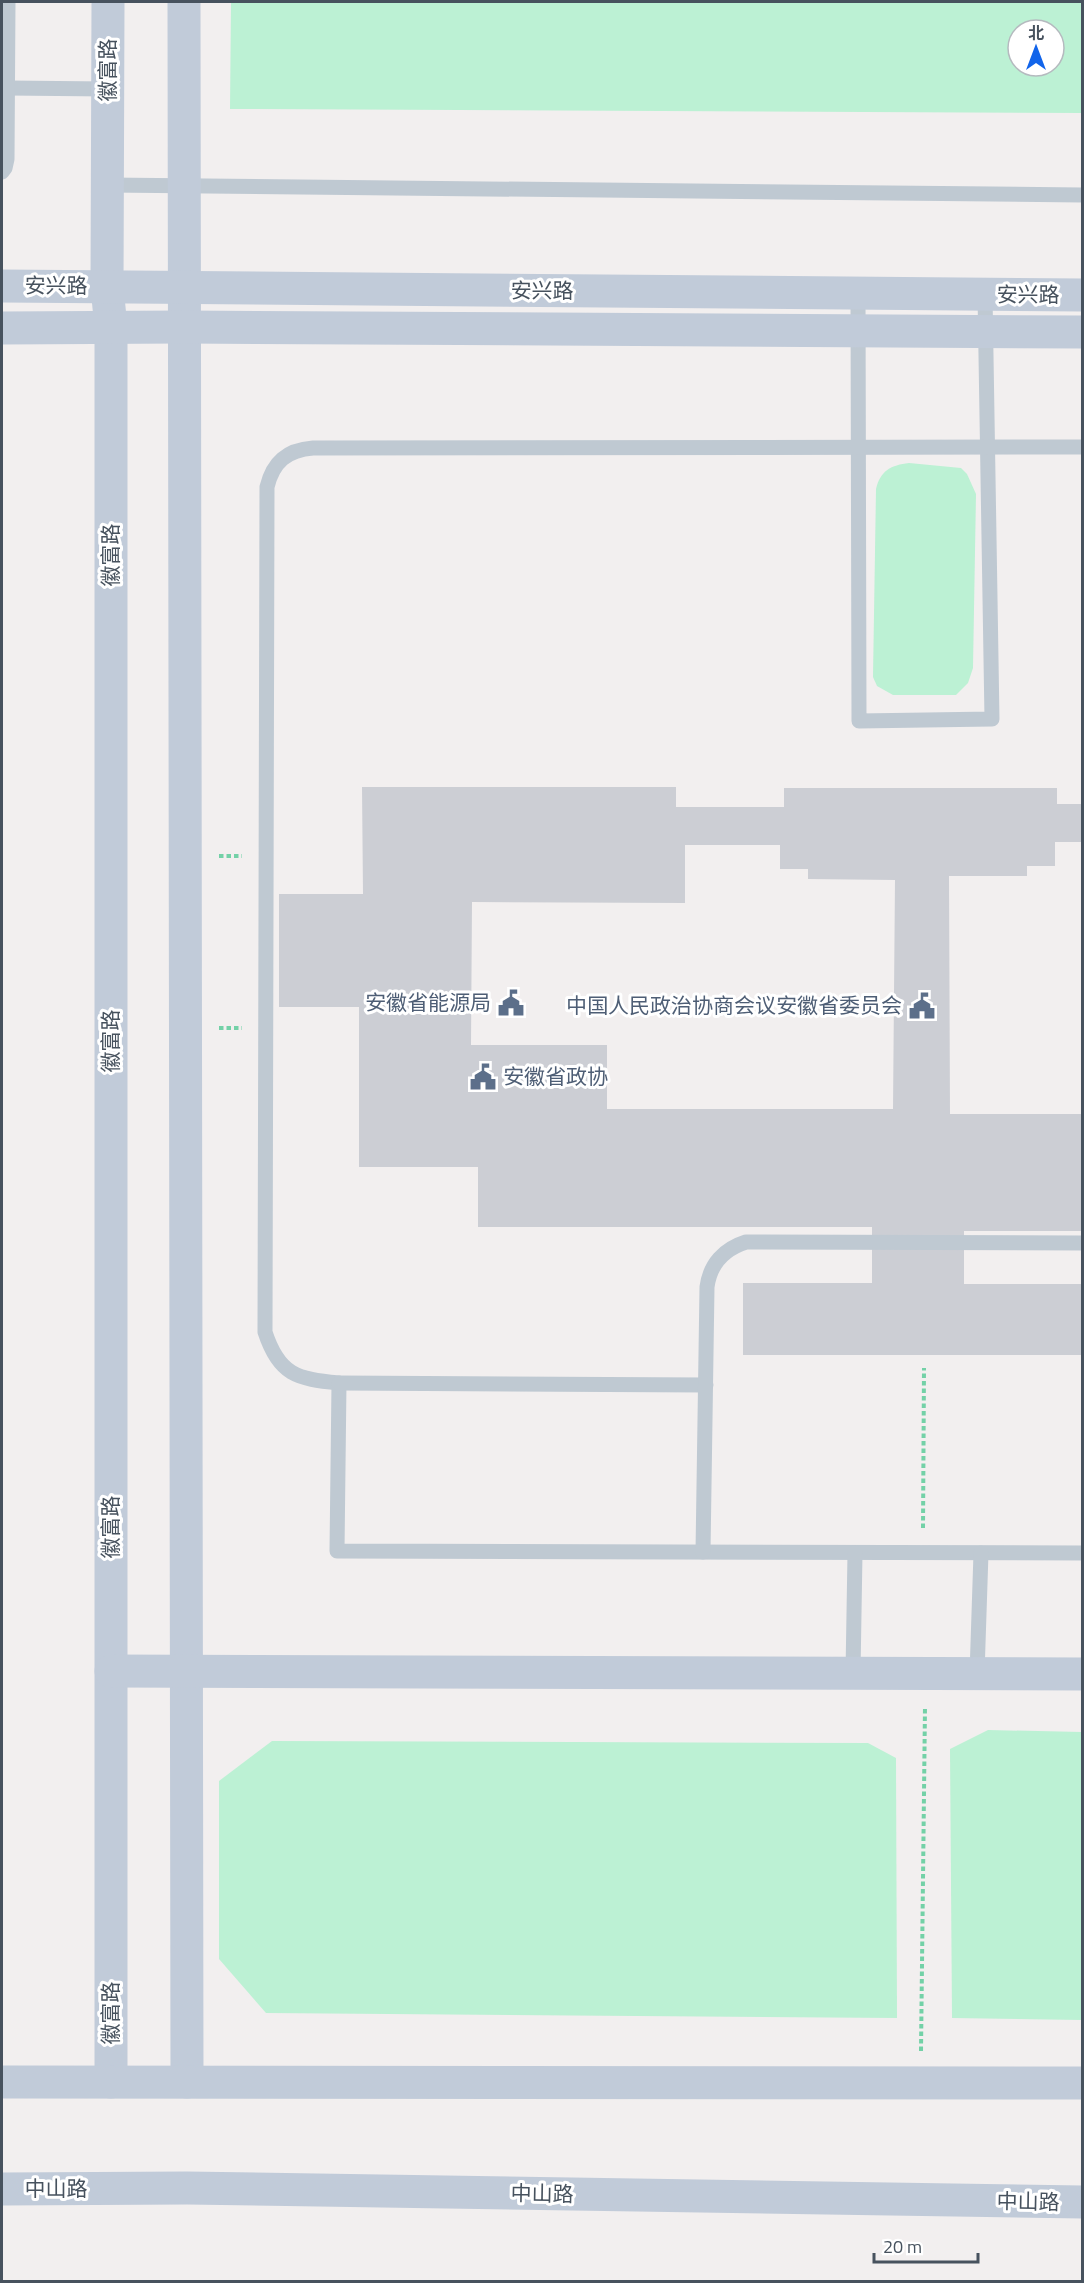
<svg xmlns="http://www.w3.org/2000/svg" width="1084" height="2283" font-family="'Titillium Web','Noto Sans SC',sans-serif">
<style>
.green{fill:#bcf1d4;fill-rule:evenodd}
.building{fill:#ccced4;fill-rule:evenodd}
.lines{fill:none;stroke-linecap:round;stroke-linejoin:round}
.path{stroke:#73d1a7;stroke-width:4;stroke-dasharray:4.5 3;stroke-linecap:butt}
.lane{stroke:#bfc9d2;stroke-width:15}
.secondary{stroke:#c1cbd9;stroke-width:33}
.labels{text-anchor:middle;stroke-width:6;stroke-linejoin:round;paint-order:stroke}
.street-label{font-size:21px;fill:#47525e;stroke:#fff}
.service-label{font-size:21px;fill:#4e5e75;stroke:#fff;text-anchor:end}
</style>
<rect width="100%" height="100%" fill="#f2efef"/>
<g class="green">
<path d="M231 2H1082V113L230 109ZM1018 30H1054V66H1018Z"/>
<path d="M909 463 961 468 967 474 976 494 973 668 968 683 956 695H893L877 686 873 677 876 489C880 471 891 465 909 463Z"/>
<polygon points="988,1730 1082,1732 1082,2020 952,2018 950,1749"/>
<polygon points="272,1741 868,1743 896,1758 897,2018 266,2013 219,1959 219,1781"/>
</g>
<path class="building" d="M362 787H676V807H784V788H1057V804H1082V842H1055V866H1027V876H949L950 1114H1082V1231H964V1284H1082V1355H743V1283H872V1227H478V1167H359V1007H279V894H363ZM685 845H780V869H808V879L895 880 893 1109H607V1045H471L472 902 685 903Z"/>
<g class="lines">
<g class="path">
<polyline points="219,856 242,856"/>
<polyline points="219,1028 242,1028"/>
<polyline points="923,1528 924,1368"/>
<polyline points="921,2051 925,1707"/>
</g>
<g class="lane">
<polyline points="7,88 108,89"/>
<polyline points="2,172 5,168 7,159 8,2"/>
<polyline points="108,185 1082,195"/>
<polyline points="858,293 859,721 992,719 985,295"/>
<path d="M1082 447 313 448C287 450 273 462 267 487L265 1332C279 1375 297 1379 339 1383L337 1551 1082 1553"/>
<polyline points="339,1383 706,1385"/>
<path d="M703 1552 707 1287C710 1264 724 1249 746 1242L1082 1243"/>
<polyline points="853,1673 855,1553"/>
<polyline points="977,1674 981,1553"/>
</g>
<g class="secondary">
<polyline points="108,2 107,287 111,328 111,2082"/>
<polyline points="184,2 187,2082"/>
<polyline points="2,286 1082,295"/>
<polyline points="2,328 184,327 1082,332"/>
<polyline points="111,1671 1082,1674"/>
<polyline points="2,2082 1082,2083"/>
<polyline points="2,2189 187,2188 1082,2202"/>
</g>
</g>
<defs>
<g id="civic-bare" transform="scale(2.07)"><path d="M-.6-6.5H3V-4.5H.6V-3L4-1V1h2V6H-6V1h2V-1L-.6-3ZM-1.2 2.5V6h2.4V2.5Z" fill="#5c6f8a" stroke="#fff" stroke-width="2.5" paint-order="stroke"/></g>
</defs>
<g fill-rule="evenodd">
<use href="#civic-bare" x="511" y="1003"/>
<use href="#civic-bare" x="922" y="1006"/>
<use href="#civic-bare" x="483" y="1077"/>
</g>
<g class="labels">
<g class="street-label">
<text transform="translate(108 70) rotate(-90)" y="7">徽富路</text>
<text x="56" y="293">安兴路</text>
<text x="542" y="298">安兴路</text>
<text x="1028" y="302">安兴路</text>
<text transform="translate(111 555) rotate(-90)" y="7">徽富路</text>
<text transform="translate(111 1041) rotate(-90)" y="7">徽富路</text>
<text transform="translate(111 1527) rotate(-90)" y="7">徽富路</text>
<text transform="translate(111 2013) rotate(-90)" y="7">徽富路</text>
<text x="56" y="2196">中山路</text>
<text transform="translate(542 2194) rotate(1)" y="7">中山路</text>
<text transform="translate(1028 2202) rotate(1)" y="7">中山路</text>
</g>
<g class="service-label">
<text x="491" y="1010">安徽省能源局</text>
<text x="902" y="1013">中国人民政治协商会议安徽省委员会</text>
<text x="503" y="1084" text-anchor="start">安徽省政协</text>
</g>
</g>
<rect width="1084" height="2283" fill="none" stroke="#47525e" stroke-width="6"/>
<g transform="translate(1036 48)"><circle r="28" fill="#ffffff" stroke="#b5babf" stroke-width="1.5"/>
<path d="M0-4.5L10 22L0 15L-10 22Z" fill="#1164ea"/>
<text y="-9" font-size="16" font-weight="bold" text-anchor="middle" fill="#47525e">北</text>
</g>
<path d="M874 2253v9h104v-9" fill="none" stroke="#47525e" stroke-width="3"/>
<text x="883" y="2253" font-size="18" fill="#47525e" stroke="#ffffff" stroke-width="4.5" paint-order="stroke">20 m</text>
</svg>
